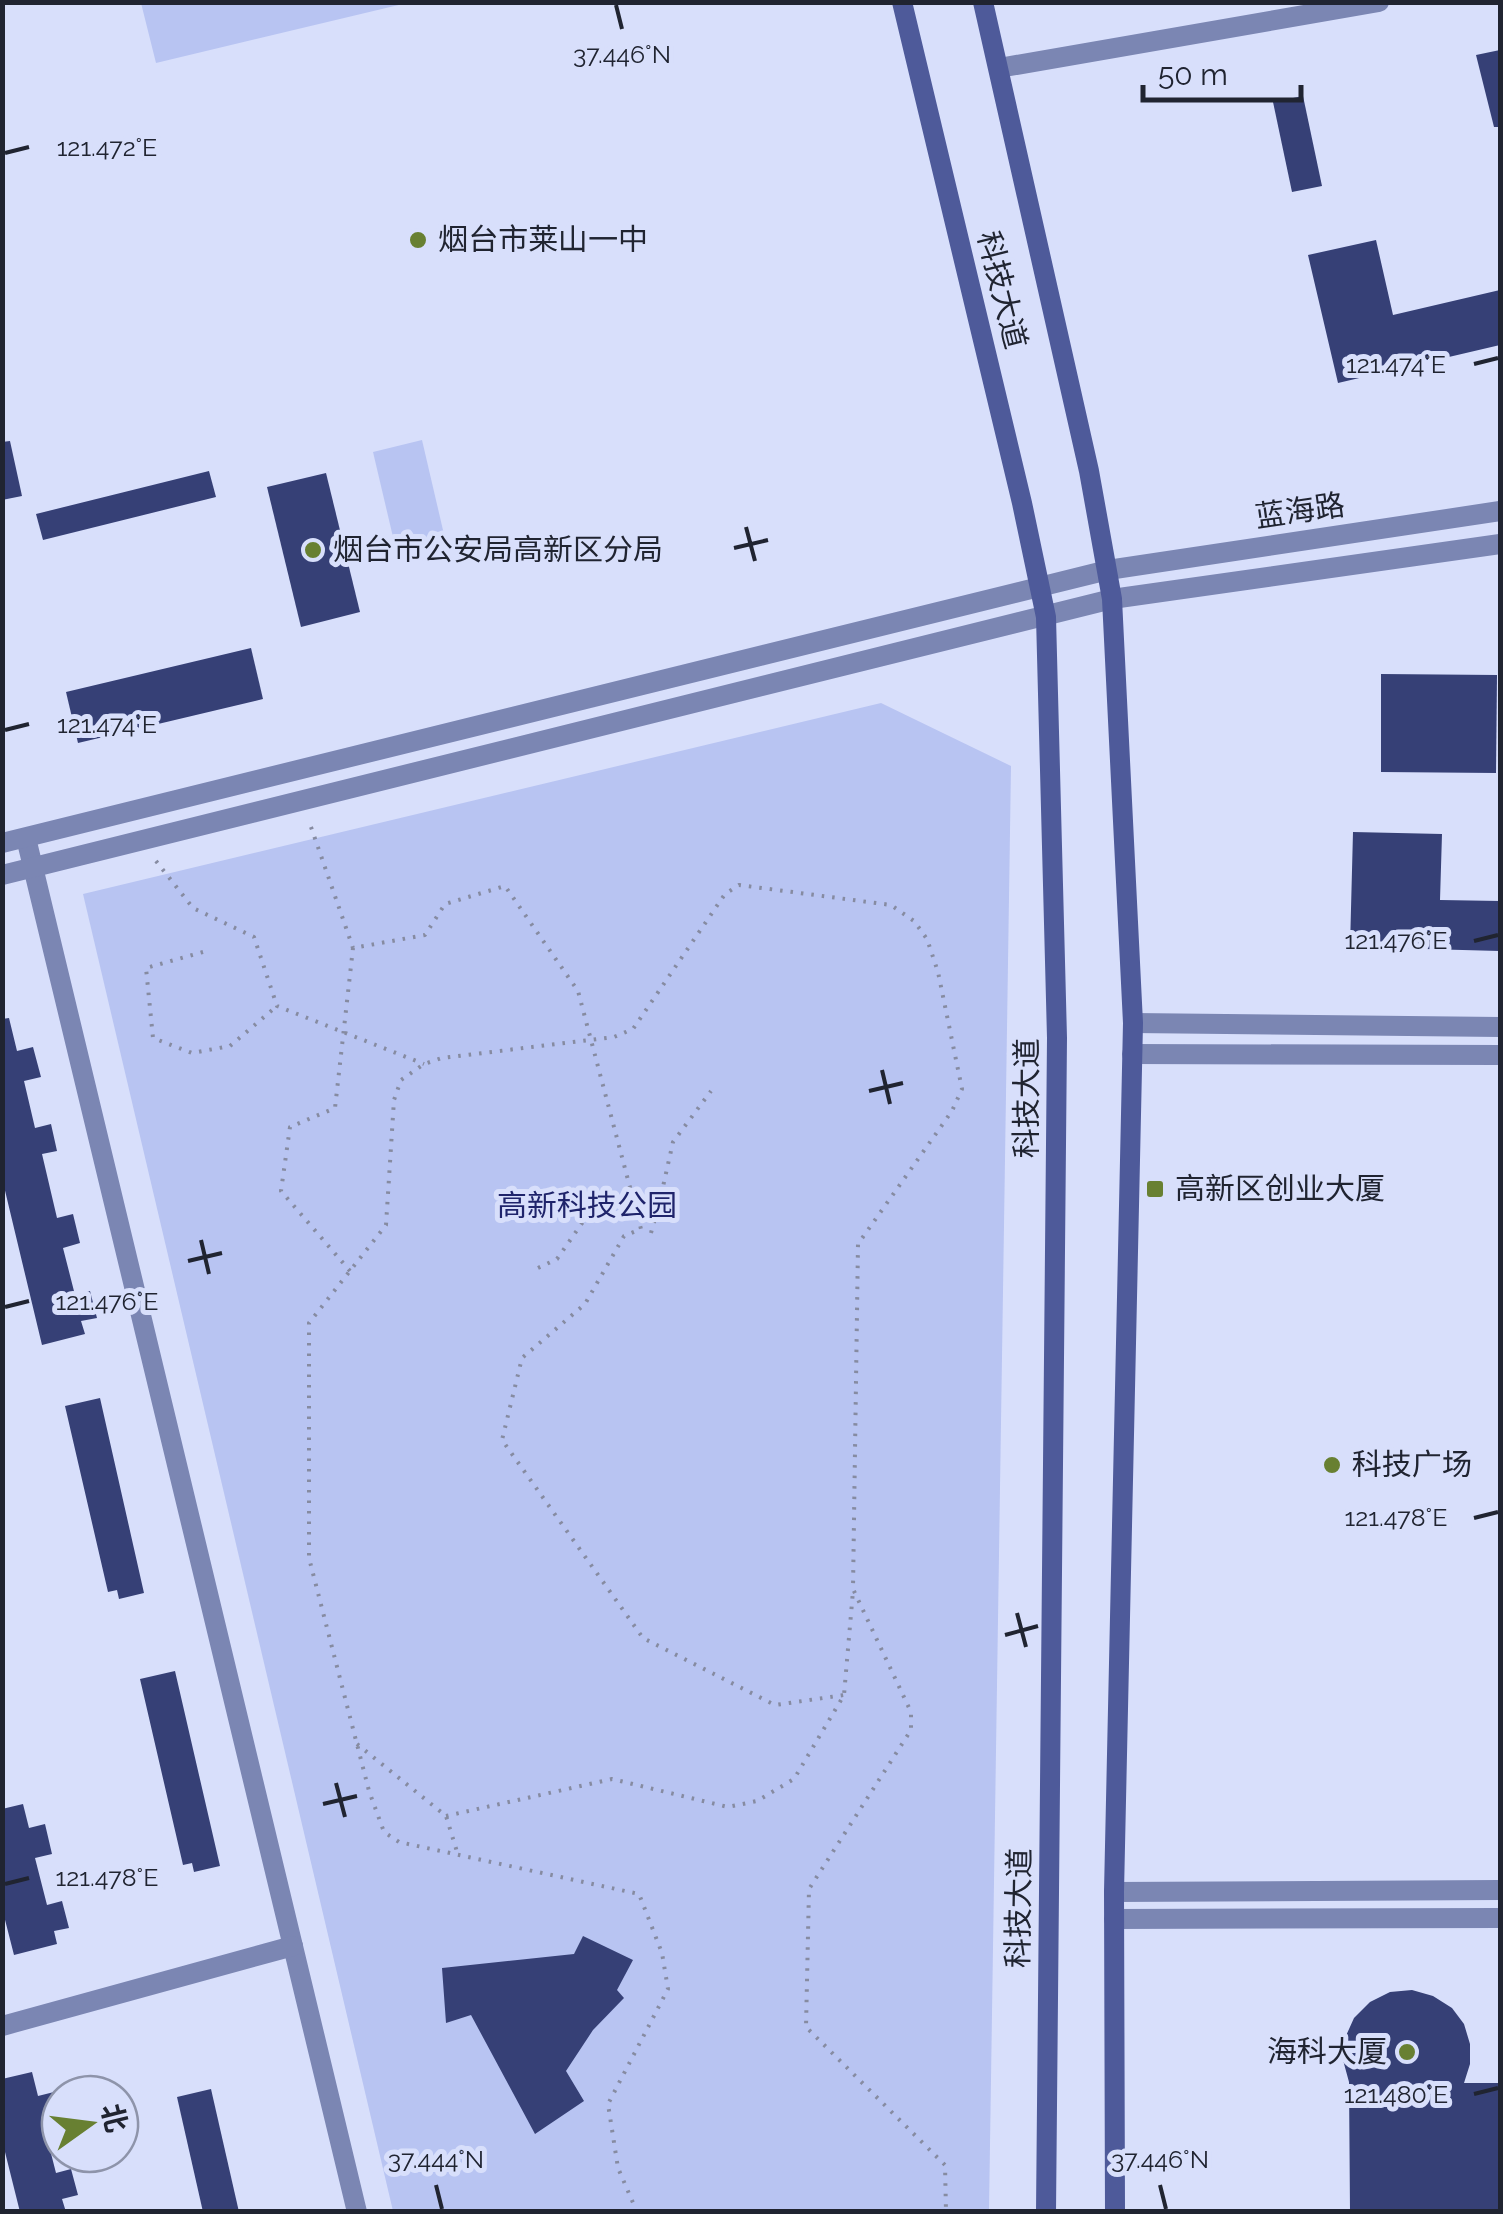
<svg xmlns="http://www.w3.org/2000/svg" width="1503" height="2214" font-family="Raleway,'Noto Sans SC',sans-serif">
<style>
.green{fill:#b8c4f2}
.building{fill:#364076}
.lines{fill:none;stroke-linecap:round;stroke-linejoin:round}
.path{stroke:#868ba1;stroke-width:4;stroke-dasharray:2.5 8;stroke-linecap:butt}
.minor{stroke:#7b86b3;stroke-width:20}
.tertiary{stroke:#7b86b3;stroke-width:20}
.secondary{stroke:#4e5a9a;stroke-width:20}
.ticks{fill:none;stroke:#202431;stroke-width:4}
.poi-dot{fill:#688032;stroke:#d8dffb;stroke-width:4}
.labels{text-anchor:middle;stroke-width:10;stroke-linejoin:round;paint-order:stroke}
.poi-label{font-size:30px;fill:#202431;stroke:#d8dffb;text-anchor:start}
.street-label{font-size:30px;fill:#202431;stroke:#d8dffb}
.park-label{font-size:30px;fill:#1f246b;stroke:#d8dffb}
.ticks-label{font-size:25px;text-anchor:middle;fill:#202431;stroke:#d8dffb;stroke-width:10;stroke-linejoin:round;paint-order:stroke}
</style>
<rect width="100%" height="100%" fill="#d8dffb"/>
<g class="green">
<polygon points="141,3 141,2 407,3 156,63"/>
<polygon points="422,440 446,543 397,554 373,452"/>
<polygon points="881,703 1011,766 989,2211 393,2211 83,894"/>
</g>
<g class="building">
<polygon points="1500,50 1500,127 1494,127 1476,55"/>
<polygon points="1303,96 1322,186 1292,192 1273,102"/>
<polygon points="1376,240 1393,315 1500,290 1500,345 1338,383 1308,255"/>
<polygon points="10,441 22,496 2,500 2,442"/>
<polygon points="209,471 216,497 43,540 36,514"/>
<polygon points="326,473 360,612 301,627 267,487"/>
<polygon points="251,648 263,699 78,743 66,692"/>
<polygon points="1381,674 1497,675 1496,773 1381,772"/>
<polygon points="1353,832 1442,834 1440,900 1500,901 1500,951 1350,947"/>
<polygon points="9,1018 17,1051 33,1047 41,1077 24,1081 35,1128 51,1124 57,1151 42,1154 57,1218 73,1214 80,1243 63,1248 75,1295 90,1291 97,1318 81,1321 85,1334 42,1345 2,1178 2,1019"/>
<polygon points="100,1398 144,1593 119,1599 117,1590 108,1592 65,1406"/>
<polygon points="175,1671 220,1866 194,1872 192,1863 183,1865 140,1679"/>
<polygon points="23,1804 29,1828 45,1824 52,1854 35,1858 47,1905 62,1901 69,1928 54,1931 57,1944 14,1955 2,1908 2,1809"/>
<polygon points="583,1936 633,1960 617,1990 624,1998 593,2030 566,2071 584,2101 535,2134 471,2015 446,2023 442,1968 574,1954"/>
<polygon points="1412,1990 1433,1996 1452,2008 1464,2024 1470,2044 1470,2064 1464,2083 1500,2083 1500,2212 1350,2212 1349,2082 1343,2060 1345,2038 1354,2018 1370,2002 1390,1992"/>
<polygon points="32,2072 38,2096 54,2092 60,2115 60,2122 44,2126 56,2173 71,2169 78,2195 62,2199 66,2212 20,2212 2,2140 2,2079"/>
<polygon points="211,2089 239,2212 203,2212 177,2097"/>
</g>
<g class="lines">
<g class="path">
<polyline points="311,827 353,948 425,935 445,904 505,886 578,991 641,1229 624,1236 585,1304 522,1358 502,1440 643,1638 775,1705 844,1695"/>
<polyline points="156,861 193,908 254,937 277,1006 424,1064"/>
<polyline points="203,952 146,968 153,1038 192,1053 230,1046 277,1006"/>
<polyline points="651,1233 660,1200"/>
<polyline points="538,1268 557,1259 594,1206 660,1200 673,1142 711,1091"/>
<polyline points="350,1271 281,1191 290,1127 335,1108 353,948"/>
<polyline points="357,1744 446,1816 458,1855"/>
<polyline points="446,1816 612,1779 728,1807 757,1801 794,1779 844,1695 853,1591"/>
<polyline points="637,2212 618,2168 608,2104 668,1989 662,1953 639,1894 399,1842 384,1832 369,1791 309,1558 309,1323 386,1225 394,1100 401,1080 424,1064 442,1058 614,1037 633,1029 725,894 739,885 891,905 914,921 927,939 938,972 962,1089 952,1111 858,1244 853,1589 911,1712 911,1730 809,1889 806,2027 945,2165 946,2212"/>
</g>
<g class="minor">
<polyline points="999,68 1379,2"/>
<polyline points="26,838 357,2212"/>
<polyline points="1133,1023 1500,1027"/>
<polyline points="1132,1054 1500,1055"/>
<polyline points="1114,1892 1500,1890"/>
<polyline points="1114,1919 1500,1918"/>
<polyline points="2,2026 293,1946"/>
</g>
<g class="tertiary">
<polyline points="2,843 1108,570 1500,511"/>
<polyline points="2,875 1112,599 1500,544"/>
</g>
<g class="secondary">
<polyline points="902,2 1022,503 1046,617 1057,1038 1046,2212"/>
<polyline points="983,2 1089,471 1112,599 1133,1023 1114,1892 1115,2212"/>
</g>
</g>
<path class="ticks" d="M616 5 622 29M5 153 29 147M1474 364 1498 358M746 527 755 561M734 548 768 540M5 730 29 724M1474 941 1498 935M882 1070 890 1104M869 1091 903 1083M201 1240 209 1274M188 1261 222 1253M5 1307 29 1301M1474 1518 1498 1512M1017 1613 1026 1647M1005 1635 1038 1626M336 1783 345 1817M323 1804 357 1796M5 1884 29 1878M1474 2094 1498 2088M436 2185 442 2209M1160 2185 1166 2209"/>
<g class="poi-dot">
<circle cx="418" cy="240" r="10"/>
<circle cx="313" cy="550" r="10"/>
<rect x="1145" y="1179" width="20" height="20" rx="5"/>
<circle cx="1332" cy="1465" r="10"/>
<circle cx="1407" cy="2052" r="10"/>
</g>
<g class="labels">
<g class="poi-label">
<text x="438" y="250">烟台市莱山一中</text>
<text x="333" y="560">烟台市公安局高新区分局</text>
<text x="1175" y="1199">高新区创业大厦</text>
<text x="1352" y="1475">科技广场</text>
<text x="1387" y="2062" text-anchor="end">海科大厦</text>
</g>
<g class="street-label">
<text transform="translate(1002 290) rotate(76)" y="10">科技大道</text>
<text transform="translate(1300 511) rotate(-8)" y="10">蓝海路</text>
<text transform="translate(1027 1098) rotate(-90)" y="10">科技大道</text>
<text transform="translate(1019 1908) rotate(-89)" y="10">科技大道</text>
</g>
<g class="park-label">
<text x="587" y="1216">高新科技公园</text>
</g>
</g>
<g class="ticks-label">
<text x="622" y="63">37.446°N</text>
<text x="107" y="156">121.472°E</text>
<text x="1396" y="373">121.474°E</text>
<text x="107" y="733">121.474°E</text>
<text x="1396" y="949">121.476°E</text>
<text x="107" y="1310">121.476°E</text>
<text x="1396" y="1526">121.478°E</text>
<text x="107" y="1886">121.478°E</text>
<text x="1396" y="2103">121.480°E</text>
<text x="436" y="2168">37.444°N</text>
<text x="1160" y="2168">37.446°N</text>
</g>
<rect width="1503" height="2214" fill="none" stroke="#202431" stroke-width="10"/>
<g transform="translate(90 2124) rotate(76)"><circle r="48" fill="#d8dffb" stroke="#8e94aa" stroke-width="2.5"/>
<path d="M0-8L18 38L0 25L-18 38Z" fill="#688032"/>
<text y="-15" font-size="28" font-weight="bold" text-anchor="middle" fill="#202431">北</text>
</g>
<path d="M1143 85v15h158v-15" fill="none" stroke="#202431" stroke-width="5"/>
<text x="1158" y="85" font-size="30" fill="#202431" stroke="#d8dffb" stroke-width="8" paint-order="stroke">50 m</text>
</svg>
